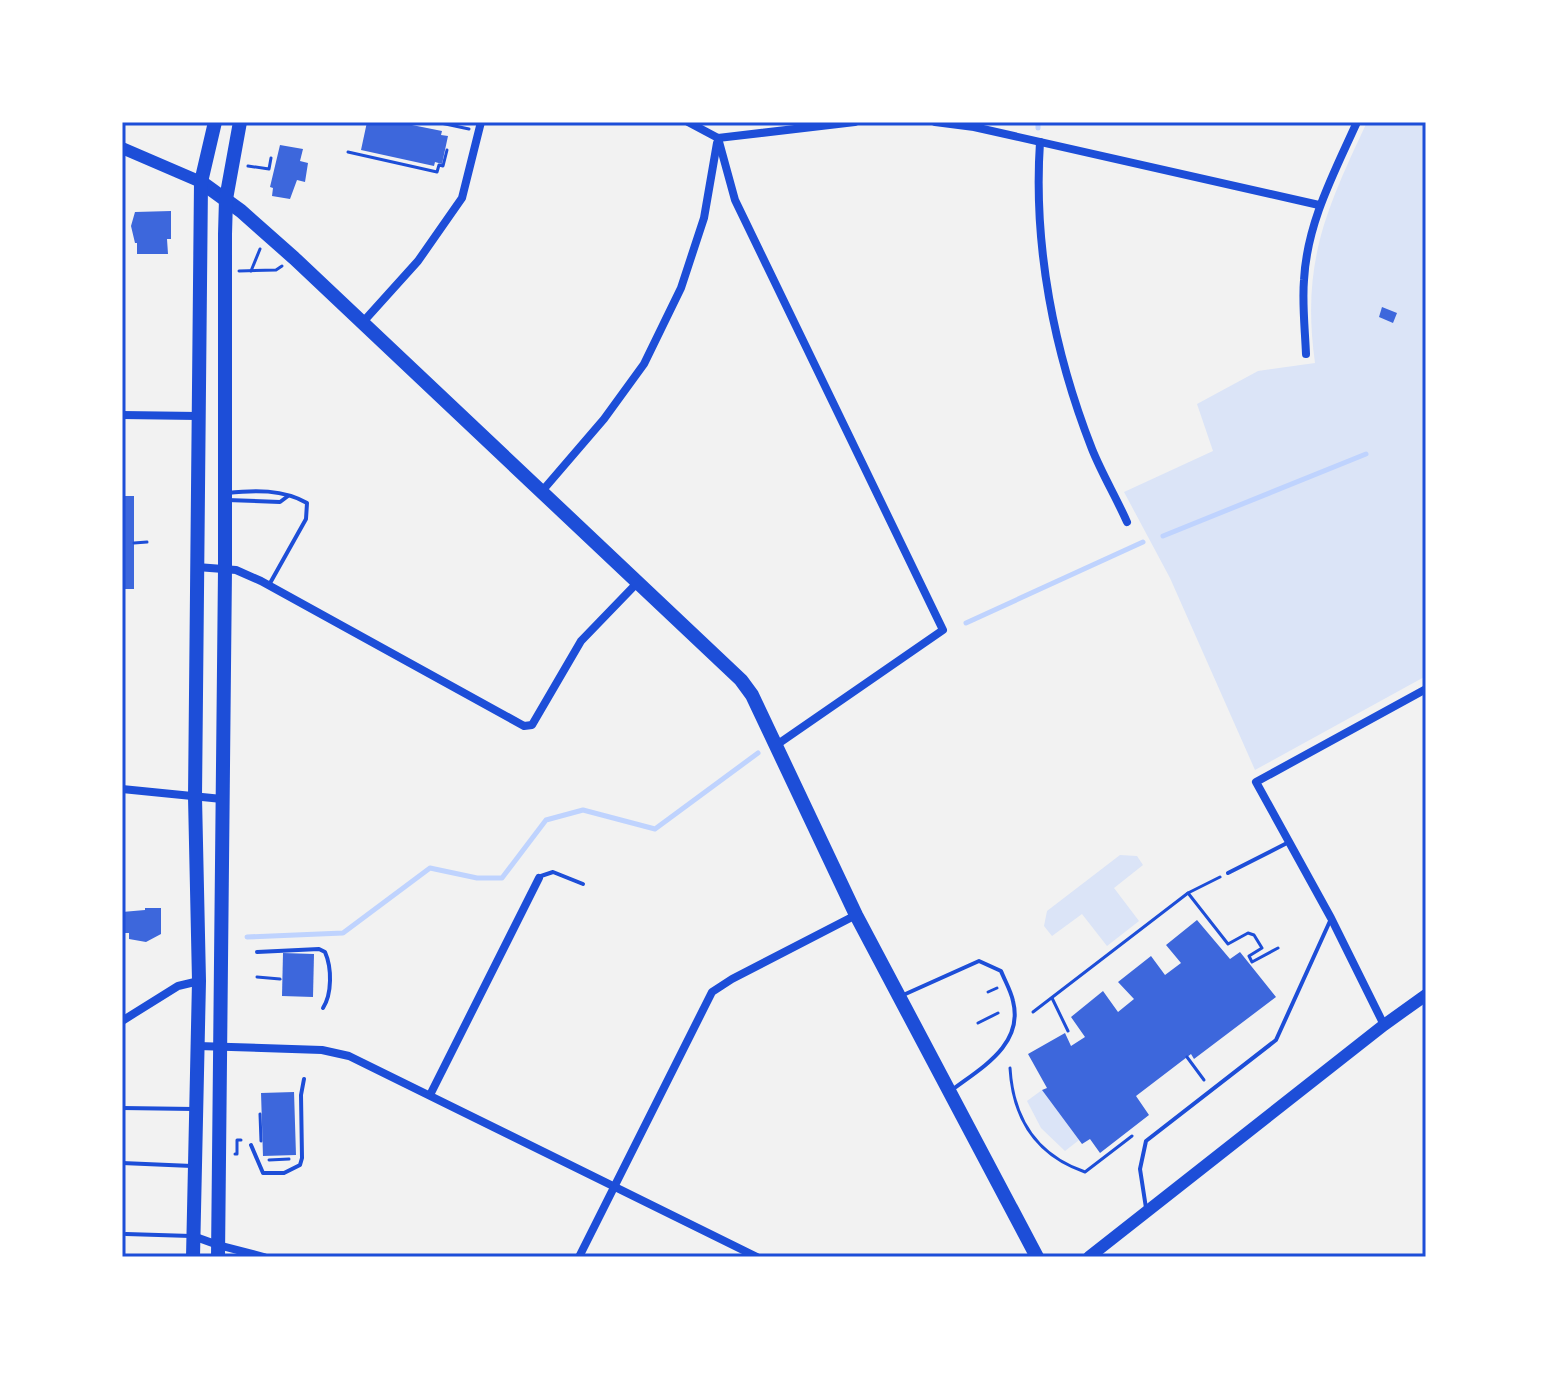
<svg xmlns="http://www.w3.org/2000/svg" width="1548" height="1379" font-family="Helvetica,sans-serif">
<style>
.green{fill:#dbe4f7}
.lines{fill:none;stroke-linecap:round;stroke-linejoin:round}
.stream{stroke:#bfd3fe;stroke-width:5}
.building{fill:#3d67dc}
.path{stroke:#1d4ed8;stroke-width:3}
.service{stroke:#1d4ed8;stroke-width:4}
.minor{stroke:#1d4ed8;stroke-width:8}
.secondary{stroke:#1d4ed8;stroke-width:12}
.primary{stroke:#1d4ed8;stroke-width:14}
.trunk{stroke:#1d4ed8;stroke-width:14}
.neatline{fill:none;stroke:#1d4ed8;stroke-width:3}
</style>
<rect width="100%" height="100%" fill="#f2f2f2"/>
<g class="green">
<path d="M1367 122H1426V676L1255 770 1170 578 1124 492 1213 451 1197 404 1258 371 1315 363C1301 263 1326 210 1367 122Z"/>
<polygon points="1120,855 1137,856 1143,865 1114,888 1139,921 1107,946 1082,914 1052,936 1044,926 1047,911"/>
<polygon points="1042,1090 1079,1140 1065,1151 1041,1128 1027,1101"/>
</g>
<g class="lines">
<g class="stream">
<polyline points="1038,128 1038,122"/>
<polyline points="1163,536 1366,454"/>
<polyline points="966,623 1143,542"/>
<polyline points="247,937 343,933 430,868 477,878 502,878 546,820 583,810 655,829 758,753"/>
</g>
</g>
<g class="building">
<polygon points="367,122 397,122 442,131 441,135 448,136 442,164 435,162 434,166 361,150"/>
<polygon points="280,145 303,149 300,161 308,163 305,182 297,180 290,199 272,196 273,188 270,187"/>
<polygon points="171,211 171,239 167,239 168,254 137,254 137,243 135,243 131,226 135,212"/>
<polygon points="1382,307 1397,313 1393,323 1379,317"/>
<rect x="122" y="496" width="12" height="93"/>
<polygon points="145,908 161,908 161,934 146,942 129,939 129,933 122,933 122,912 145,910"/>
<polygon points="1197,920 1230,959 1240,952 1276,997 1194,1059 1191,1054 1136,1096 1149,1115 1100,1153 1090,1139 1082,1144 1042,1090 1047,1088 1028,1054 1065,1033 1071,1046 1085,1037 1071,1017 1103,991 1118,1012 1134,999 1118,982 1151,956 1165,975 1181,963 1166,945"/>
<polygon points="283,953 314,954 313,997 282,996"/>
<polygon points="294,1092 296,1155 263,1156 261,1093"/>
</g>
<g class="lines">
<g class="path">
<polyline points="436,122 469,129"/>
<polyline points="348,152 437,172 439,165 443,166 447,150"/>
<polyline points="248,166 269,169 271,158"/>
<polyline points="239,271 276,270 282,266"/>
<polyline points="251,271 260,249"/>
<polyline points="134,543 147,542"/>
<polyline points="1220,877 1188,893 1228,944 1248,933 1254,935 1262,948 1249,956 1252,962 1278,948"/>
<polyline points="257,977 280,979"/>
<polyline points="988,992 997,988"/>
<polyline points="1052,998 1068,1031"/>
<polyline points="1033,1012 1188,893"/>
<polyline points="978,1023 998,1013"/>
<polyline points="1187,1057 1204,1080"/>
<path d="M1010 1068C1013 1119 1036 1155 1085 1172L1132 1136"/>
<polyline points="260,1114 261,1141"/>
<polyline points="235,1154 237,1154 237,1140 241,1140"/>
<polyline points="269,1160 289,1159"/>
</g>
<g class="service">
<path d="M227 493C254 490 283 489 307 503L306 519 269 585"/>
<polyline points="227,500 280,502 288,496"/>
<polyline points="1228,873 1289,842"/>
<polyline points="541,876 553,872 583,884"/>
<path d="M257 952 319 949 325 952C332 968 332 994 323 1008"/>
<path d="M901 996 979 961 1001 971C1005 981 1011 991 1013 1001 1024 1045 981 1068 952 1090"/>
<polyline points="122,1108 194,1109"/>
<polyline points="251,1145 263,1173 284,1173 300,1165 302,1158 301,1095 304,1079"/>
<polyline points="122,1163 192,1166"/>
<polyline points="1146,1208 1140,1169 1146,1141 1276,1040 1330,921"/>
<polyline points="126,1234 191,1236"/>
</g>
<g class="minor">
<polyline points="688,122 718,138 855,122"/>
<polyline points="935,122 974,127 1319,205"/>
<polyline points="718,138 735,200 943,630 775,746"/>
<path d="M1040 142C1033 246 1054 352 1092 449 1102 474 1116 497 1127 522"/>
<polyline points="363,322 418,261 462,198 481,122"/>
<path d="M1306 354C1305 329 1302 304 1304 280 1307 223 1334 173 1357 122"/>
<polyline points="122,415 198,416"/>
<polyline points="543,490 604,419 644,364 681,288 704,218 717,143"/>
<polyline points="197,567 236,570 261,581 524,726 532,725 581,641 638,582"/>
<polyline points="122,789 222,799"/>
<polyline points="122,1021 178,986 199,981"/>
<polyline points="1384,1025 1331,918 1256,782 1426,689"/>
<polyline points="198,1046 322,1050 349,1056 757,1257"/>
<polyline points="430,1095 539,878"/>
<polyline points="193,1236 218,1245 264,1257"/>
<polyline points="579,1257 712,992 732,979 856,915"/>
</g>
<g class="secondary">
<polyline points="122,148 201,182"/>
<polyline points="1089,1257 1384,1025 1426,995"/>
</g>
<polyline class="primary" points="201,182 241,211 294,258 741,680 752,695 856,915 1037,1257"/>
<g class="trunk">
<polyline points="193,1257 199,981 195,797 201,182 215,122"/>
<polyline points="218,1257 225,569 225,234 226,199 240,122"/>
</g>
</g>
<rect width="1548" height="1379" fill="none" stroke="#ffffff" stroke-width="248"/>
<rect x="124" y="124" width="1300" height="1131" class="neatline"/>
</svg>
